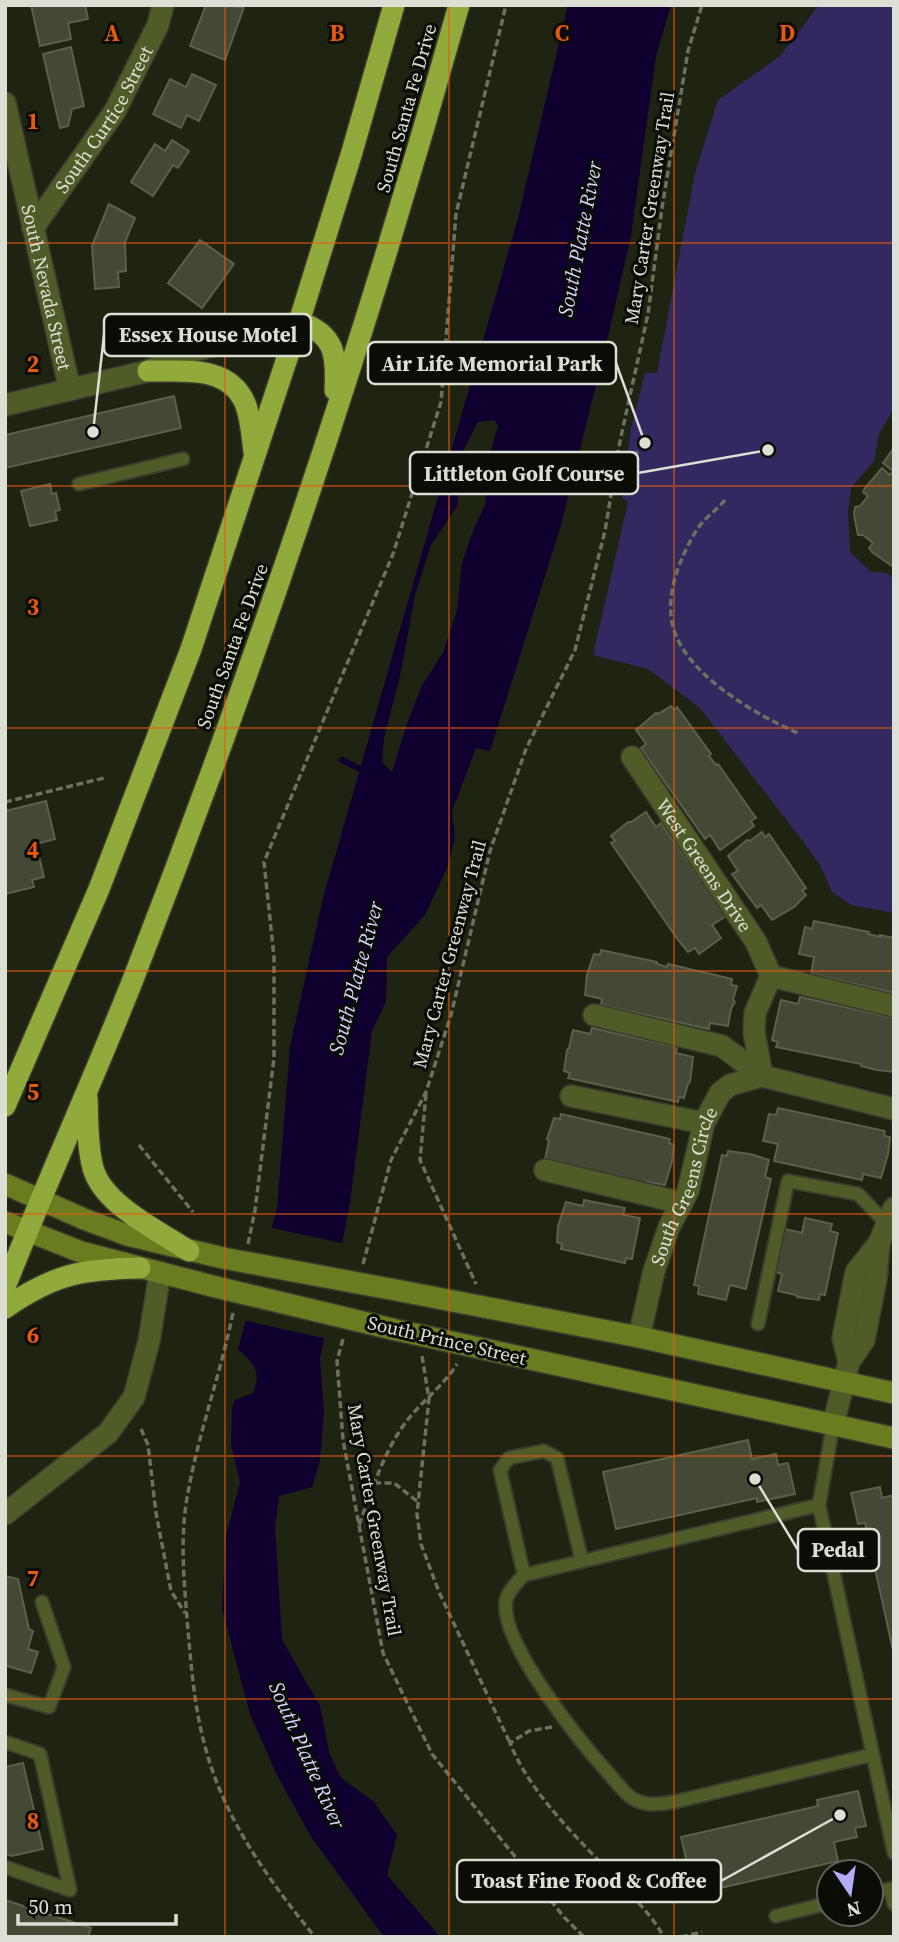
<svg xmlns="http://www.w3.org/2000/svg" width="899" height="1942" font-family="'Source Serif 4',serif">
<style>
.green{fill:#33285f}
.water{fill:#0f002f;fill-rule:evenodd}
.pier{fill:#1f2311}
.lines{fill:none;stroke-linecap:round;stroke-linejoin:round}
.stream{stroke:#0f002f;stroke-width:6}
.building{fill:#434935;stroke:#5a604b;stroke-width:2}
.lane-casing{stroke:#393d2c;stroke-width:16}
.street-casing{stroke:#393d2c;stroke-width:24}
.secondary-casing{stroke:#393d2c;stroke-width:24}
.highway-casing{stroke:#393d2c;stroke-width:24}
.path{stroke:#6c7060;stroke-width:3.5;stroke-dasharray:7 3.5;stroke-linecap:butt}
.lane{stroke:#4f5c27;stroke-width:12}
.street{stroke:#4f5c27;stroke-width:21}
.secondary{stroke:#697c1f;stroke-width:21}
.highway{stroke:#92aa3b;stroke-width:21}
.secondary-bridge-casing{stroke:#393d2c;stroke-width:24;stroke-linecap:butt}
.secondary-bridge{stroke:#697c1f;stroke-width:21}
.grid{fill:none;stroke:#e8590c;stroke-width:2;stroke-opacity:0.55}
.labels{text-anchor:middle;stroke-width:6;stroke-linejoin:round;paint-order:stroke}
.street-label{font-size:19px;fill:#dce0d4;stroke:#0a0c05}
.water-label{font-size:21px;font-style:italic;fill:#d5d2fc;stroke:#0a0c05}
.grid-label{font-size:23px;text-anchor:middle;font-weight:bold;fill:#e8590c;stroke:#0a0c05;stroke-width:6;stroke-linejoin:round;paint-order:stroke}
.leader{fill:none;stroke:#dce0d4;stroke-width:2.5}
.callout-dot{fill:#dce0d4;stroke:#0a0c05;stroke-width:2.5}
.callout{fill:#0a0c05;stroke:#dce0d4;stroke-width:2.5}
.callout-label{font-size:21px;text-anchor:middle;font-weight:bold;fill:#dce0d4}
</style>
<rect width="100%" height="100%" fill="#1f2311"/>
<polygon class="green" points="819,5 894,5 894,408 879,434 874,461 851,488 848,511 850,552 871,572 887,573 894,579 894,913 851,905 832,892 820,865 802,840 699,707 648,669 593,655 628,502 622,498 631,428 645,373 657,373 695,173 718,100 780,56"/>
<path class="water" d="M568 5H671L656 56 631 236 605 349 561 525 490 751 476 748 452 811 455 838 447 868 425 915 387 957 386 1001 372 1031 350 1202 320 1359 324 1412 320 1460 312 1487 279 1496 275 1527 282 1640 320 1706 329 1752 340 1777 373 1801 397 1835 387 1875 440 1937H384L310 1835 277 1775 250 1714 222 1608 226 1536 240 1482 231 1444 232 1408 235 1400 253 1393C262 1371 254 1364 238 1349L277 1209 290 1047 323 898 518 218ZM494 420 498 426 484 474 486 503 474 528 462 563 457 610 443 653 422 685 406 727 392 772 382 762 384 738 400 676 415 595 431 545 457 506 460 474 470 469 464 449 478 422Z"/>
<polygon class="pier" points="268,1227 346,1244 328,1339 242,1320"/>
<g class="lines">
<polyline class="stream" points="342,760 366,772"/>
</g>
<g class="building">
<polygon points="31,5 85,5 88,19 68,23 71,39 40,46"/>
<polygon points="206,5 244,7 225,60 190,46"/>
<polygon points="71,47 84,106 72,109 68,126 60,128 43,54"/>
<polygon points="192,74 216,85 199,121 187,115 181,128 153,114 170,79 186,87"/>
<polygon points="172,140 189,151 178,168 173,165 153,196 131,182 155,144 165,151"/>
<polygon points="109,204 135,218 125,242 126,271 118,272 119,287 95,289 92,246"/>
<polygon points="200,240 234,264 202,308 168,283"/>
<polygon points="174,396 181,428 5,468 5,435"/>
<polygon points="893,449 894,450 894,564 892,566 872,552 869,548 873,543 863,535 858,535 854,515 855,507 860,506 868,496 863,492 865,488 882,468 890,475 893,471 883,463"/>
<polygon points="50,484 52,494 56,493 60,510 55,511 57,520 30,526 21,491"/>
<polygon points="671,706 674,710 677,707 711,754 709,756 716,765 718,764 756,818 751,821 754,826 720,850 710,835 705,839 641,748 646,744 636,730 656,713 658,714"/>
<polygon points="46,801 55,839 36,844 44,877 32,880 34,887 5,894 5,811"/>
<polygon points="646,812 656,827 661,823 726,916 712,925 721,938 699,954 695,948 688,952 678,940 611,843 615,841 611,836 628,822 631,822"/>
<polygon points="762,832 765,837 769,834 806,888 802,890 806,895 794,907 772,920 761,905 757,908 732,874 738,871 728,856 747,840 750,841"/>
<polygon points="814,921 869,932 868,934 880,937 880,935 894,938 894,993 811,974 814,957 799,954 805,927 812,929"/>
<polygon points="601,950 657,962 657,964 667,967 668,964 732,979 731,985 737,986 733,1000 735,1002 731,1009 728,1026 710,1023 709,1029 601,1005 602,999 585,995 587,975 594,954 600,955"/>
<polygon points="800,997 894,1018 894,1072 877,1070 861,1066 861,1064 776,1047 778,1042 772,1040 781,1000 798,1004"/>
<polygon points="592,1028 677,1047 676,1053 693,1057 690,1082 688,1084 684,1098 679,1097 678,1102 568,1078 570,1073 564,1071 567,1050 569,1048 573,1030 590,1034"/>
<polygon points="778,1108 885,1131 884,1136 890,1137 888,1154 881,1178 863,1174 862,1180 774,1161 778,1144 763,1141 769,1114 776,1115"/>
<polygon points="561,1114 670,1139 669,1143 674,1145 672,1161 665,1185 648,1182 646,1188 561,1169 563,1163 545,1159 549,1141 547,1139 554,1118 560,1119"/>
<polygon points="728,1151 750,1154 769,1160 765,1177 771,1179 746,1289 730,1285 726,1300 698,1294 699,1286 694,1285 722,1155 727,1156"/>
<polygon points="584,1200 625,1208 623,1215 640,1218 632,1259 626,1258 625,1263 561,1249 562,1244 557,1242 558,1226 566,1202 583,1206"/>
<polygon points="805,1218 832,1224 830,1231 838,1233 825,1295 820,1294 819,1300 797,1297 796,1295 778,1291 782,1274 776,1272 785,1229 802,1233"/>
<polygon points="748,1440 752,1459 776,1454 778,1465 788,1463 795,1494 757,1502 757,1498 616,1529 603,1472"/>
<polygon points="880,1487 882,1498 894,1495 894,1655 865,1523 858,1524 851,1493"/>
<polygon points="5,1576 18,1579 29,1629 33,1631 28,1649 38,1652 31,1673 7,1666 5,1669"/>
<polygon points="23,1763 43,1849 12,1856 5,1854 5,1767"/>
<polygon points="858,1791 866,1826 855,1828 857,1837 834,1842 838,1861 694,1894 681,1837 818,1806 817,1800"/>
<polygon points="5,1900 91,1928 88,1937 5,1937"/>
</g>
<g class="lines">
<g class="lane-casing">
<g id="lane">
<polyline points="79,484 183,459"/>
<polyline points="758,1324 788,1181 858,1194 887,1224"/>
<polyline points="833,1425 819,1505 894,1853"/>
<path d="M819 1505 524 1575C517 1582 508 1591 506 1601 499 1642 582 1744 610 1775 616 1782 624 1793 632 1798 646 1807 658 1804 674 1802L871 1755"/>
<polyline points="524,1575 500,1470 509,1458 544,1451 557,1458 582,1561"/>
<polyline points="5,1695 49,1707 64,1667 42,1602"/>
<polyline points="5,1742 40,1754 70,1890 5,1867"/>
<polyline points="890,1889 894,1904"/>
<polyline points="871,1893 894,1888"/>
<polyline points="776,1916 829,1903"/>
</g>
</g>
<g class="street-casing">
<g id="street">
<path id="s1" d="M5 103 70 390"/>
<path id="s2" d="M33 228 115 111 158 25 163 5"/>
<polyline points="5,405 148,371 183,354 299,322"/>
<path id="s3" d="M632 757 756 942 771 976"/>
<polyline points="594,1015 722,1046 762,1076"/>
<polyline points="762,1076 754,1032 755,1013 771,976 894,1006"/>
<polyline points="571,1096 704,1123"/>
<polyline points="545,1170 682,1203"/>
<path id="s4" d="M639 1337 654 1271 669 1227 688 1191 704 1123 720 1093 730 1085 762 1076 894 1109"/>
<polyline points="849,1362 843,1338 856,1272 879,1243 894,1208"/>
<polyline points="833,1425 849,1362 864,1340 876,1279 879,1243"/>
<polyline points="5,1514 108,1433 134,1397 149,1341 160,1273"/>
</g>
</g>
<g class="secondary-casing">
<g id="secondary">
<polyline points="5,1184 84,1219 127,1235 223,1258"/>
<polyline points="5,1222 81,1252 216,1287"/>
<polyline points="401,1291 639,1337 894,1393"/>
<polyline points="392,1329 894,1438"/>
</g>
</g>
<g class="highway-casing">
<g id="highway">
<path d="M299 322C335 334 337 355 335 390"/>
<path d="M148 371C182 372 228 364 245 403 251 418 252 436 254 452"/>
<path d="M87 1098C88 1121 87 1146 93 1168 103 1205 159 1231 189 1251"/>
<polyline points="5,1106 99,889 191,649 299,322 352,152 394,5"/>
<path d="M5 1287C46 1183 93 1081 134 977 258 659 367 334 459 5"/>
<path d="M5 1308C54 1274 82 1269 140 1268"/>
</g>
</g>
<g class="path">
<polyline points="617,470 640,450 645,443"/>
<path d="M725 500C716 511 703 519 696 531 678 561 661 603 677 638 695 679 758 716 798 733"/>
<polyline points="5,802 104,778"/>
<polyline points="426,1094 420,1160 476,1284"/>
<polyline points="139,1145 193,1212"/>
<polyline points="248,1244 255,1210 274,1058 274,957 264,862 393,554 441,402 456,214 506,5"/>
<polyline points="363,1264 391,1160 426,1092 451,1015 490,851 526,749 575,650 605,531 620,441 648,314 662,208 688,51 702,5"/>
<path d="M233 1313C220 1376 198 1434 187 1498 180 1539 184 1579 187 1619 191 1664 194 1708 206 1750 225 1820 270 1882 315 1937"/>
<polyline points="343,1339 337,1361 343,1440 383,1653 432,1754 564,1917 584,1937"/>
<polyline points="422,1356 429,1399 417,1514 421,1544 439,1592 510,1743"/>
<polyline points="141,1429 148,1445 156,1513 171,1591 185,1613"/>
<polyline points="374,1483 394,1483 418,1502"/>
<path d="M359 1525C372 1491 382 1456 403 1426 419 1403 442 1388 457 1364"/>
<path d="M552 1727 529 1731 510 1743C531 1795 578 1838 616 1879 636 1901 648 1910 664 1937"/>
<polyline points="681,1937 702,1932"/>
</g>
<use href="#lane" class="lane"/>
<use href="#street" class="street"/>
<use href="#secondary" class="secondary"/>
<use href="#highway" class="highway"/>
<g class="secondary-bridge-casing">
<g id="secondary-bridge">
<polyline points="223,1258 401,1291"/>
<polyline points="216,1287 392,1329"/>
</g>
</g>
<use href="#secondary-bridge" class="secondary-bridge"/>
</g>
<path class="grid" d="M225 5V1937M449 5V1937M674 5V1937M5 243H894M5 486H894M5 728H894M5 971H894M5 1214H894M5 1456H894M5 1699H894"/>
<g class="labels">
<g class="street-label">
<text transform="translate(406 108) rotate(-74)" y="7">South Santa Fe Drive</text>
<text dy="7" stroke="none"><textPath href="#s2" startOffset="130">South Curtice Street</textPath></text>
<text transform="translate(649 208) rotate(-81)" y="7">Mary Carter Greenway Trail</text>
<text dy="7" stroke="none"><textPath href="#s1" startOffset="189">South Nevada Street</textPath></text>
<text transform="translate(232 646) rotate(-70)" y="7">South Santa Fe Drive</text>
<text dy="7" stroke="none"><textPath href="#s3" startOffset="130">West Greens Drive</textPath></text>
<text transform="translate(449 954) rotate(-75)" y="7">Mary Carter Greenway Trail</text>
<text dy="7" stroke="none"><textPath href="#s4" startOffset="158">South Greens Circle</textPath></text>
<text transform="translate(447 1340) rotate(13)" y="7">South Prince Street</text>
<text transform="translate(375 1520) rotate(80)" y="7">Mary Carter Greenway Trail</text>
</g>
<g class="water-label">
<text transform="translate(580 239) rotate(-79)" y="7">South Platte River</text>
<text transform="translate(356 978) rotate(-75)" y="7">South Platte River</text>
<text transform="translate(307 1755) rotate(66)" y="7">South Platte River</text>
</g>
</g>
<g class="grid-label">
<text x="112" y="41">A</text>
<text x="337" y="41">B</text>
<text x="562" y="41">C</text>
<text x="787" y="41">D</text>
<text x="33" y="129">1</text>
<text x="33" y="372">2</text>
<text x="33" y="615">3</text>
<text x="33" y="858">4</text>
<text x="33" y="1100">5</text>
<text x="33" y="1343">6</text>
<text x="33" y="1586">7</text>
<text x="33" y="1829">8</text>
</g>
<path class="leader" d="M93 432L104 335M645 443L616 363M768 450L638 473M755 1479L798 1550M840 1815L721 1881"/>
<g class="callout-dot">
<circle cx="93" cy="432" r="7"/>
<circle cx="645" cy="443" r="7"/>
<circle cx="768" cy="450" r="7"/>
<circle cx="755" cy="1479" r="7"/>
<circle cx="840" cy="1815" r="7"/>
</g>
<g class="callout">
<rect x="104" y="314" width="207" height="42" rx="7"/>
<rect x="368" y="342" width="248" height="42" rx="7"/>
<rect x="410" y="452" width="228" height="42" rx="7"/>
<rect x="798" y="1529" width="81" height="42" rx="7"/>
<rect x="457" y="1860" width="264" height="42" rx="7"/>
</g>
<g class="callout-label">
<text x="208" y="342">Essex House Motel</text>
<text x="492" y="371">Air Life Memorial Park</text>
<text x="524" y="481">Littleton Golf Course</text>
<text x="838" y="1557">Pedal</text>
<text x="589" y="1888">Toast Fine Food &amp; Coffee</text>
</g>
<rect width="899" height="1942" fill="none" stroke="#dce0d4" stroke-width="14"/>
<g transform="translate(850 1893) rotate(167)"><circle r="33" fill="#0a0c05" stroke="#5e6158" stroke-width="2"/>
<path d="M0-5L12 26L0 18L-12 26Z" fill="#b5acf8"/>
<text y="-10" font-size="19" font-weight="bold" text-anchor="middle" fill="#dce0d4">N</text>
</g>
<path d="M18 1914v10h158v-10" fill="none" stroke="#dce0d4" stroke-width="3.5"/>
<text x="28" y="1914" font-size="21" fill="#dce0d4" stroke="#0a0c05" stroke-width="5" paint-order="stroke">50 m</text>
</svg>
